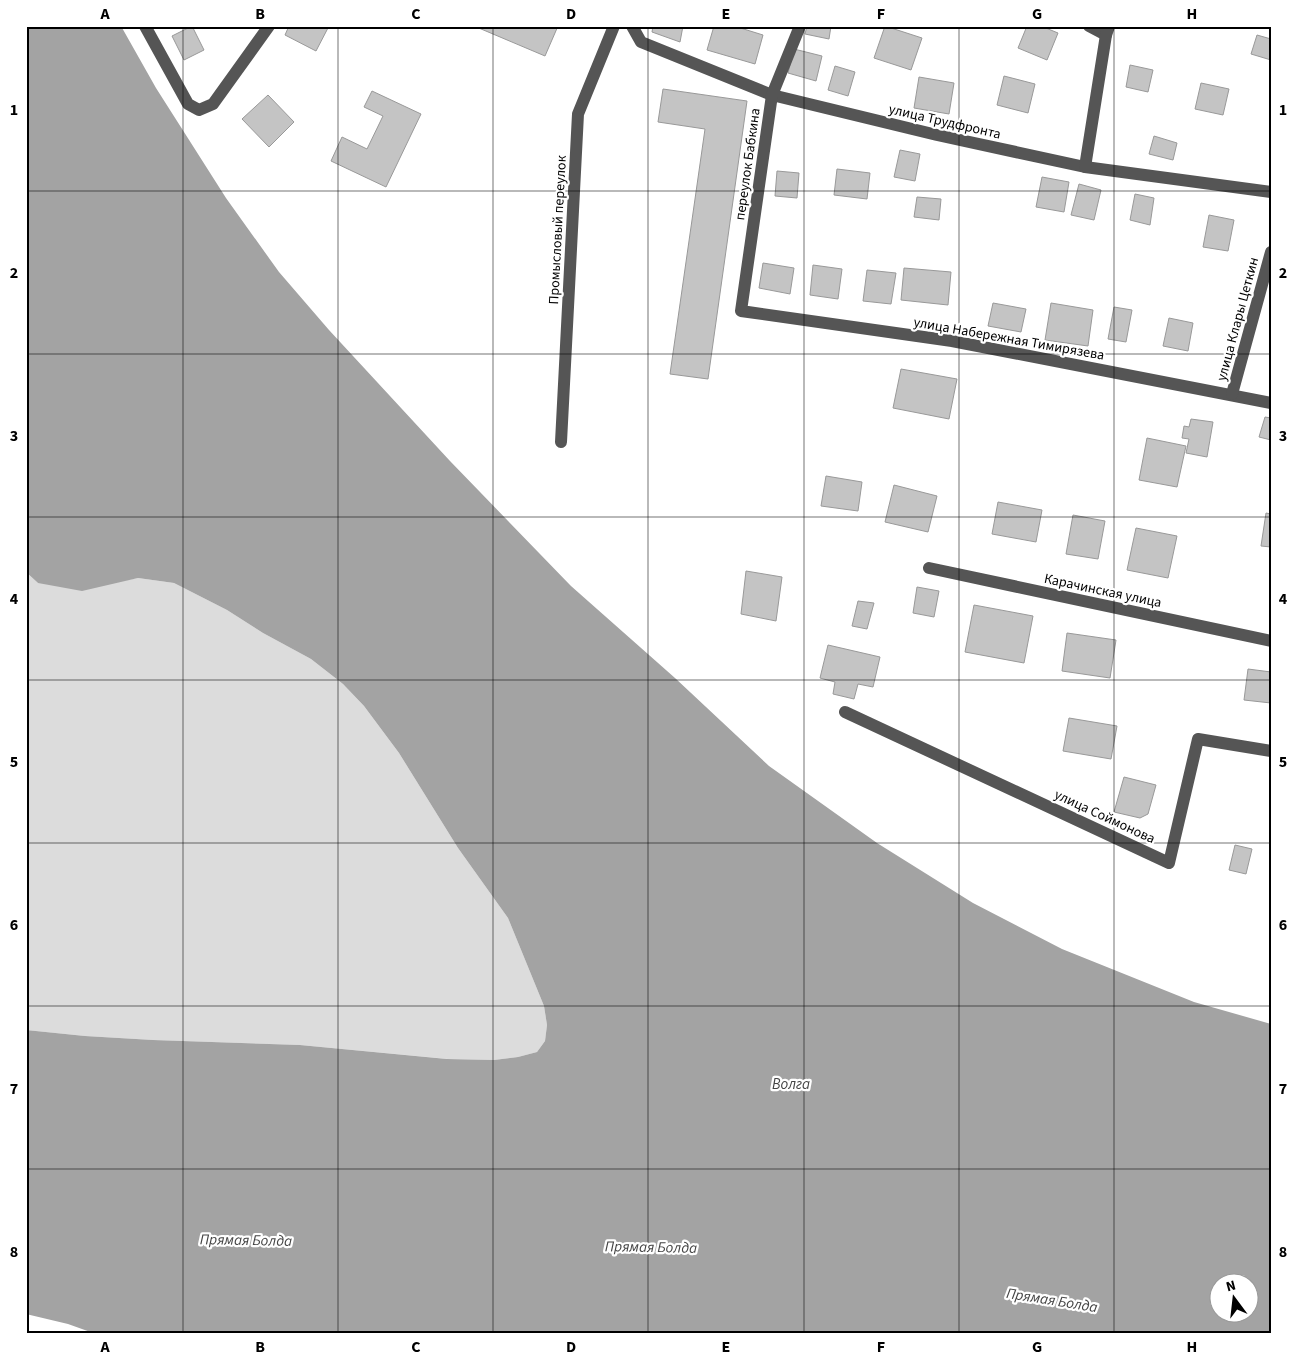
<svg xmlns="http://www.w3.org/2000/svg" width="1297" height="1360" font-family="'Source Sans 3',sans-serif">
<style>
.green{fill:#dcdcdc}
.water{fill:#a3a3a3;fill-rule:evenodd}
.building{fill:#c4c4c4;stroke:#999}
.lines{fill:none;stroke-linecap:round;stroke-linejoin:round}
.minor{stroke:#555;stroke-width:12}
.grid{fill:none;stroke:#000;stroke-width:1;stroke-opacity:0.55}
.labels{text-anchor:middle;stroke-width:4.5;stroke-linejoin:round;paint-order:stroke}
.street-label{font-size:14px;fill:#000;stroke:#fff}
.water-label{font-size:15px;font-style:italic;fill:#444;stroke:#fff}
.neatline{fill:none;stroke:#000;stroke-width:2}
.grid-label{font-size:16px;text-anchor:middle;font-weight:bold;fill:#000}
</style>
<rect width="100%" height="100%" fill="#fff"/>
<polygon class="green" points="26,572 38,583 115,582 138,578 174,583 227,610 263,633 311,659 343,684 364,706 399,753 458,848 508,918 544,1006 547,1025 545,1041 537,1052 518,1057 494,1060 448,1059 300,1045 153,1040 85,1036 26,1030"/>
<path class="water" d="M26 26H121L156 88 226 198 279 272 329 330 450 461 571 586 675 678 769 766 877 843 973 903 1062 949 1194 1002 1271 1024V1334H96L68 1324 26 1314V1030L85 1036 153 1040 300 1045 447 1059 494 1060 518 1057 537 1052 545 1041 547 1025 544 1006 508 918 458 848 399 753 364 706 343 684 311 659 263 633 227 610 174 583 138 578 82 591 38 583 26 572ZM1220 1282H1250V1312H1220Z"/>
<g class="building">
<polygon points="192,26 204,50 184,60 172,36"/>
<polygon points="289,26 329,26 316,51 285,35"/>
<polygon points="474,26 558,26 545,56"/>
<polygon points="653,26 683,26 680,42 652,32"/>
<polygon points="714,26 734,26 763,35 755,64 707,50"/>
<polygon points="807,26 831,26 829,39 805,34"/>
<polygon points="885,26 922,38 911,70 874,58"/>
<polygon points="1027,26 1041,26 1058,33 1047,60 1018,48"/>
<polygon points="1257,35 1271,39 1271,60 1251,54"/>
<polygon points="794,49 822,56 816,81 788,73"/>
<polygon points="1130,65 1153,70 1148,92 1126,87"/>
<polygon points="835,66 855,72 848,96 828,90"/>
<polygon points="1004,76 1035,84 1028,113 997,105"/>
<polygon points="919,77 954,83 949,114 914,108"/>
<polygon points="1201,83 1229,89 1223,115 1195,109"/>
<polygon points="663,89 747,101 708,379 670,374 705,129 658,122"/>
<polygon points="372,91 421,114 386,187 331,161 342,137 367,149 383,116 364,107"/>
<polygon points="268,95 294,122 269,147 242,119"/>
<polygon points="1154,136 1177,143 1173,160 1149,154"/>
<polygon points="900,150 920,154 915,181 894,177"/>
<polygon points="837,169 870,173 867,199 834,195"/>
<polygon points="777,171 799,173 797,198 775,196"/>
<polygon points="1042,177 1069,182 1064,212 1036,207"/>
<polygon points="1079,184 1101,190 1094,220 1071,215"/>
<polygon points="1135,194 1154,198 1150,225 1130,220"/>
<polygon points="917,197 941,199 939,220 914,217"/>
<polygon points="1209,215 1234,220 1228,251 1203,247"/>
<polygon points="763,263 794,268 790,294 759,288"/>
<polygon points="813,265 842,269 838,299 810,295"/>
<polygon points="904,268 951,272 948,305 901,300"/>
<polygon points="867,270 896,273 891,304 863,301"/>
<polygon points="993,303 1026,309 1021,332 988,326"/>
<polygon points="1051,303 1093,310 1088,346 1045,340"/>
<polygon points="1114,307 1132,310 1126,342 1108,339"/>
<polygon points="1169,318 1193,323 1188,351 1163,346"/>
<polygon points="901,369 957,379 949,419 893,408"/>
<polygon points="1265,417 1271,418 1271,440 1259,437"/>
<polygon points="1191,419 1213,422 1207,457 1186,453 1189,439 1182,438 1184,426 1189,427"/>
<polygon points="1147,438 1186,446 1177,487 1139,480"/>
<polygon points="826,476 862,482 858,511 821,506"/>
<polygon points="894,485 937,496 928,532 885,522"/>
<polygon points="998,502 1042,510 1036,542 992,534"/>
<polygon points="1266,513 1271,514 1271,547 1261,546"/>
<polygon points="1073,515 1105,521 1098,559 1066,554"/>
<polygon points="1136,528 1177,536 1168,578 1127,570"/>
<polygon points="746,571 782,577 776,621 741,614"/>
<polygon points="917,587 939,591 934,617 913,613"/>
<polygon points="858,601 874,603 867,629 852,626"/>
<polygon points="974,605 1033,616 1024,663 965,652"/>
<polygon points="1067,633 1116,640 1110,678 1062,671"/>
<polygon points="828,645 880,657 873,687 858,684 854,699 833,694 835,682 820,678"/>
<polygon points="1248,669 1271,672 1271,703 1244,700"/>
<polygon points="1069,718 1117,726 1111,759 1063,751"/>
<polygon points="1124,777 1156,785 1148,814 1140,818 1114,812"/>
<polygon points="1235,845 1252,849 1246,874 1229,870"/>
</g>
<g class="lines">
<g class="minor">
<polyline points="145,26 188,104 199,110 213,104 269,26"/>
<polyline points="632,26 641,42 772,95 937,135 1085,167 1271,192"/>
<polyline points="800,26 772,95 741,311 952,341 1271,403"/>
<polyline points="1089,26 1106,35"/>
<polyline points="1085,167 1106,35 1109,26"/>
<polyline points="1232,394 1271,252"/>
<polyline points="561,442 578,114 614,26"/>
<polyline points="929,568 1271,641"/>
<polyline points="845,712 1169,863 1198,739 1271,751"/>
</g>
</g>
<path class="grid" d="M183 26V1334M338 26V1334M493 26V1334M648 26V1334M804 26V1334M959 26V1334M1114 26V1334M26 191H1271M26 354H1271M26 517H1271M26 680H1271M26 843H1271M26 1006H1271M26 1169H1271"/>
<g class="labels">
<g class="street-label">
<text transform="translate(945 121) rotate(13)" y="5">улица Трудфронта</text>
<text transform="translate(747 164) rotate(-82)" y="5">переулок Бабкина</text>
<text transform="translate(557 230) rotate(-87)" y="5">Промысловый переулок</text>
<text transform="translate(1237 319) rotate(-75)" y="5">улица Клары Цеткин</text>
<text transform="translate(1009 338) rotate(10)" y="5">улица Набережная Тимирязева</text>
<text transform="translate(1103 590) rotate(12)" y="5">Карачинская улица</text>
<text transform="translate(1105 816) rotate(25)" y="5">улица Соймонова</text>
</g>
<g class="water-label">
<text x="791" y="1089">Волга</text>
<text transform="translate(246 1240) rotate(1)" y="5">Прямая Болда</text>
<text transform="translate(651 1247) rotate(1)" y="5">Прямая Болда</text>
<text transform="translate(1052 1300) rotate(9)" y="5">Прямая Болда</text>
</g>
</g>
<rect width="1297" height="1360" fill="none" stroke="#ffffff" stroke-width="55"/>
<g transform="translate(1234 1298) rotate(345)"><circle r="24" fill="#ffffff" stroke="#999999"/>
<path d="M0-4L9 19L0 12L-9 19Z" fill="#000000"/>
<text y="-8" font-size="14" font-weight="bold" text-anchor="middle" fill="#000000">N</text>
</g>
<rect x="28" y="28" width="1242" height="1304" class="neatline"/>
<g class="grid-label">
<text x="105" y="19">A</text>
<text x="260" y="19">B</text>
<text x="416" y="19">C</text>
<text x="571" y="19">D</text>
<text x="726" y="19">E</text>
<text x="881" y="19">F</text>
<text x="1037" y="19">G</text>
<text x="1192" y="19">H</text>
<text x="14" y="115">1</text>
<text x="1283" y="115">1</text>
<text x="14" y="278">2</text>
<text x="1283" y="278">2</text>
<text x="14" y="441">3</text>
<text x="1283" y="441">3</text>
<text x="14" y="604">4</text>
<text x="1283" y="604">4</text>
<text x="14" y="767">5</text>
<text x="1283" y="767">5</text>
<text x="14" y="930">6</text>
<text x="1283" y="930">6</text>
<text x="14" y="1094">7</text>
<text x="1283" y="1094">7</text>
<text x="14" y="1257">8</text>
<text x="1283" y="1257">8</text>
<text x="105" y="1352">A</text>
<text x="260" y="1352">B</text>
<text x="416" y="1352">C</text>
<text x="571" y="1352">D</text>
<text x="726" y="1352">E</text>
<text x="881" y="1352">F</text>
<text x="1037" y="1352">G</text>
<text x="1192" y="1352">H</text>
</g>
</svg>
